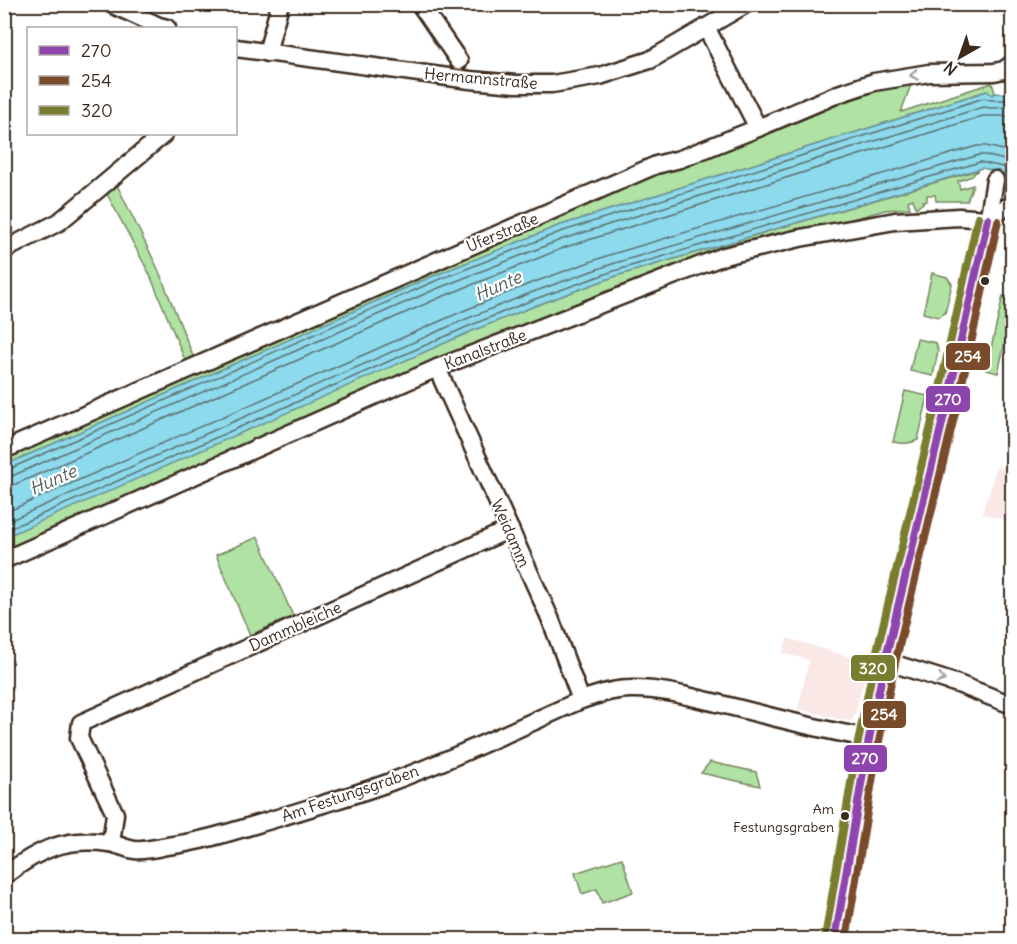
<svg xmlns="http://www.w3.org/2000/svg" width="1017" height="944" font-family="Delius,sans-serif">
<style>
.built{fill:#f9e8e6}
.green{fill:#b0e2a4;stroke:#768661;stroke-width:1.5}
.water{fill:#8ddaed;stroke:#6c949a;stroke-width:1.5}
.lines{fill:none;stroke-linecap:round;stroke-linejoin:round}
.shore{stroke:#5c7071;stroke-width:1.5}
.minor-casing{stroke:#3b2a1e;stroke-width:21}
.minor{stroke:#fff;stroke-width:16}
.bus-1-casing{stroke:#fff;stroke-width:12}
.bus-2-casing{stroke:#fff;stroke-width:12}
.bus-3-casing{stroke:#fff;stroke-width:12}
.bus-1{stroke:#8e44ad;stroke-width:8}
.bus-2{stroke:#7a4b2a;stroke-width:8}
.bus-3{stroke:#797d2f;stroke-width:8}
.oneway{stroke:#a79f9a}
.bus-dot{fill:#3b2a1e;stroke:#fff;stroke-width:2}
.labels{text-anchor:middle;stroke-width:4.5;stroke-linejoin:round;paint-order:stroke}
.bus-label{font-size:14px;fill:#3b2a1e;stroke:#fff;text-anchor:end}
.street-label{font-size:16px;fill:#3b2a1e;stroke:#fff}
.water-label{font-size:18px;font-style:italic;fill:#545f5c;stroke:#fff}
.line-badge{stroke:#fff;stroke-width:2}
.badge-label{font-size:16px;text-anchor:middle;font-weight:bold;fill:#fff}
</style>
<rect width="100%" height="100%" fill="#fff"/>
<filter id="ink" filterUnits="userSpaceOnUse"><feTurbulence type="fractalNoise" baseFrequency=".0167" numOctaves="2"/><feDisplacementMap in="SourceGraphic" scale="12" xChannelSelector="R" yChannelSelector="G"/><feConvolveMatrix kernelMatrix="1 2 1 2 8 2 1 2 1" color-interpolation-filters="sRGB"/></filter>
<g filter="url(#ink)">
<g class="built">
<polygon points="996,467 1012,471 1012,521 982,514 987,495 989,495"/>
<polygon points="787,638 869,663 853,719 849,721 798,709 809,660 782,653"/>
</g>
<g class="green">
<polygon points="913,79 901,112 992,83 995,93 992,95 986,91 558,226 431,277 5,465 4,454 658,170 884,84"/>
<polygon points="978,170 972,176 958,181 960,189 973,185 967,201 936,201 935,195 927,195 927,201 923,201 923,203 916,208 913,199 908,201 910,208 885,210 747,248 674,265 569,306 436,362 5,553 4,537 472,331 537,305 616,276"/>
<polygon points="117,185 158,269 195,361 187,365 150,275 107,194"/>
<polygon points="932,273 947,277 952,284 945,313 938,317 923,313"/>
<polygon points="1003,296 1012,298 1012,311 998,373 986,370"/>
<polygon points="917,339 936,343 938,351 933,376 910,371"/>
<path d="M905 391 928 396 918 440C909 444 903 444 893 442Z"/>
<polygon points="258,537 293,616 250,635 216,555"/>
<polygon points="710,762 756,772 760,786 701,773"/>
<polygon points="622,858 633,892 602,903 597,889 582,894 575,873"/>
</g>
<polygon class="water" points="987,91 992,95 995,93 1012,94 1012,176 982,168 616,276 537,305 472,331 5,537 5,465 431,277 558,226"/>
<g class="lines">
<g class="shore">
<polyline points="4,470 9,469 433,282 560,232 984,98 991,100 1012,100"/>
<polyline points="4,477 12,476 436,289 563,239 983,107 991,108 1012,107"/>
<polyline points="4,486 16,484 439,298 566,247 983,116 1012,116"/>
<polyline points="4,513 463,311 529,284 609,255 977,146 986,146 1012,152"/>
<polyline points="4,523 466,319 533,292 612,264 979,155 985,155 1012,162"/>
<polyline points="4,531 469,326 535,299 614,271 980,162 1012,169"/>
</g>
<g class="minor-casing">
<g id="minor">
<polyline points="111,4 159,26 167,28"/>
<polyline points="420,4 459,61"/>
<polyline points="706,27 758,128"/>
<polyline points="236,48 470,80 516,84 552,84 600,76 650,60 746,4"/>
<polyline points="267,53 280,4"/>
<polyline points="988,219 997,212 1012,205"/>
<polyline points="4,250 59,222 164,134"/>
<polyline points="437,368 550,618 581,700"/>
<polyline points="4,450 656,165 680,159 758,128 838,94 874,82 929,73 994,72 1004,70 1012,64"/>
<polyline points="4,560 437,368 724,256 800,238 895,221 959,217 988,219"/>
<polyline points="885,661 958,684 1012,705"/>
<polyline points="111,843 115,814 79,738 81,723 510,529"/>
<path d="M4 876C39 849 65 837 109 843 118 844 126 849 135 850 145 851 157 848 167 846 206 841 243 828 281 817 316 806 351 796 385 784 451 760 516 729 581 700 597 695 613 689 630 689 661 688 691 697 721 704 770 716 819 730 869 738"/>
<polyline points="835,940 867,749 885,661 967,315 985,239 995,180"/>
</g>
</g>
<use href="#minor" class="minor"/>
<g class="bus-1-casing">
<polyline id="bus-1" points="835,940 867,749 885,661 950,390 988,219"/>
</g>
<g class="bus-2-casing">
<polyline id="bus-2" points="846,940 877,751 895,663 960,392 998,221"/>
</g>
<g class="bus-3-casing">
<polyline id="bus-3" points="825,938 857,747 875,659 940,388 978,217"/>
</g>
<use href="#bus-1" class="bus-1"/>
<use href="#bus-2" class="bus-2"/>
<use href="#bus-3" class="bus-3"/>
</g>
<defs><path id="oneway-chevron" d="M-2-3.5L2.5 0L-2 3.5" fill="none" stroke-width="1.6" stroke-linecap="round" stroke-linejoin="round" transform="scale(1.5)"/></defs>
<g class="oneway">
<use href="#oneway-chevron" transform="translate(914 75) rotate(171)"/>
<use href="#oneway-chevron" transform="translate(941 679) rotate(18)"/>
</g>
</g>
<g class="bus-dot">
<circle cx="985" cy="281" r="5"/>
<circle cx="845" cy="816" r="5"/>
</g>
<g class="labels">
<g class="bus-label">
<text x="834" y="814">Am<tspan x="834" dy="18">Festungsgraben</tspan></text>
</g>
<g class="street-label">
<text transform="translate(481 78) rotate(5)" y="6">Hermannstraße</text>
<text transform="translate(502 232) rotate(-23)" y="6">Uferstraße</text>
<text transform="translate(485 349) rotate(-21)" y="6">Kanalstraße</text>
<text transform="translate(511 533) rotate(66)" y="6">Weidamm</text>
<text transform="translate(295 626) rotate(-24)" y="6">Dammbleiche</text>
<text transform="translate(350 793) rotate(-19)" y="6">Am Festungsgraben</text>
</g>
<g class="water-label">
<text transform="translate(498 286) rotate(-24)" y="6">Hunte</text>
<text transform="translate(53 480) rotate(-24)" y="6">Hunte</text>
</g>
</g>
<g class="line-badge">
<rect x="945" y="342" width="46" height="29" rx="6" fill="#7a4b2a"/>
<rect x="925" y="385" width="46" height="28" rx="6" fill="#8e44ad"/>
<rect x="850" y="654" width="46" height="28" rx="6" fill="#797d2f"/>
<rect x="862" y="700" width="45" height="29" rx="6" fill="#7a4b2a"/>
<rect x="843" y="744" width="45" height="29" rx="6" fill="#8e44ad"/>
</g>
<g class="badge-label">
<text x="968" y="362">254</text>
<text x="948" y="405">270</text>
<text x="873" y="674">320</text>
<text x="884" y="720">254</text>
<text x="865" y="764">270</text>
</g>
<rect width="1017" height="944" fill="none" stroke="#fff" stroke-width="24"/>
<rect x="12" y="12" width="993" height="920" fill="none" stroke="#3b2a1e" stroke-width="2" filter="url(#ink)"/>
<rect x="27" y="27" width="210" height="108" fill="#ffffff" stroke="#b1aaa5" stroke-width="1.5"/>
<rect x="39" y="46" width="30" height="9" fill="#8e44ad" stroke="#b1aaa5" stroke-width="1.5"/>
<text x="81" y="57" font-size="18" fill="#3b2a1e">270</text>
<rect x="39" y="76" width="30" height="9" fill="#7a4b2a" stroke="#b1aaa5" stroke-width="1.5"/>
<text x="81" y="87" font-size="18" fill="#3b2a1e">254</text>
<rect x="39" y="106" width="30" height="9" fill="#797d2f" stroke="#b1aaa5" stroke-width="1.5"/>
<text x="81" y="117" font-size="18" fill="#3b2a1e">320</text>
<g transform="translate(960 57) rotate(220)" stroke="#ffffff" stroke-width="4.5" paint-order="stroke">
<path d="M0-4.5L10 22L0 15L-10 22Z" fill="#3b2a1e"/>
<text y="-9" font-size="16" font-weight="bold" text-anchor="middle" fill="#3b2a1e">N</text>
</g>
</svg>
